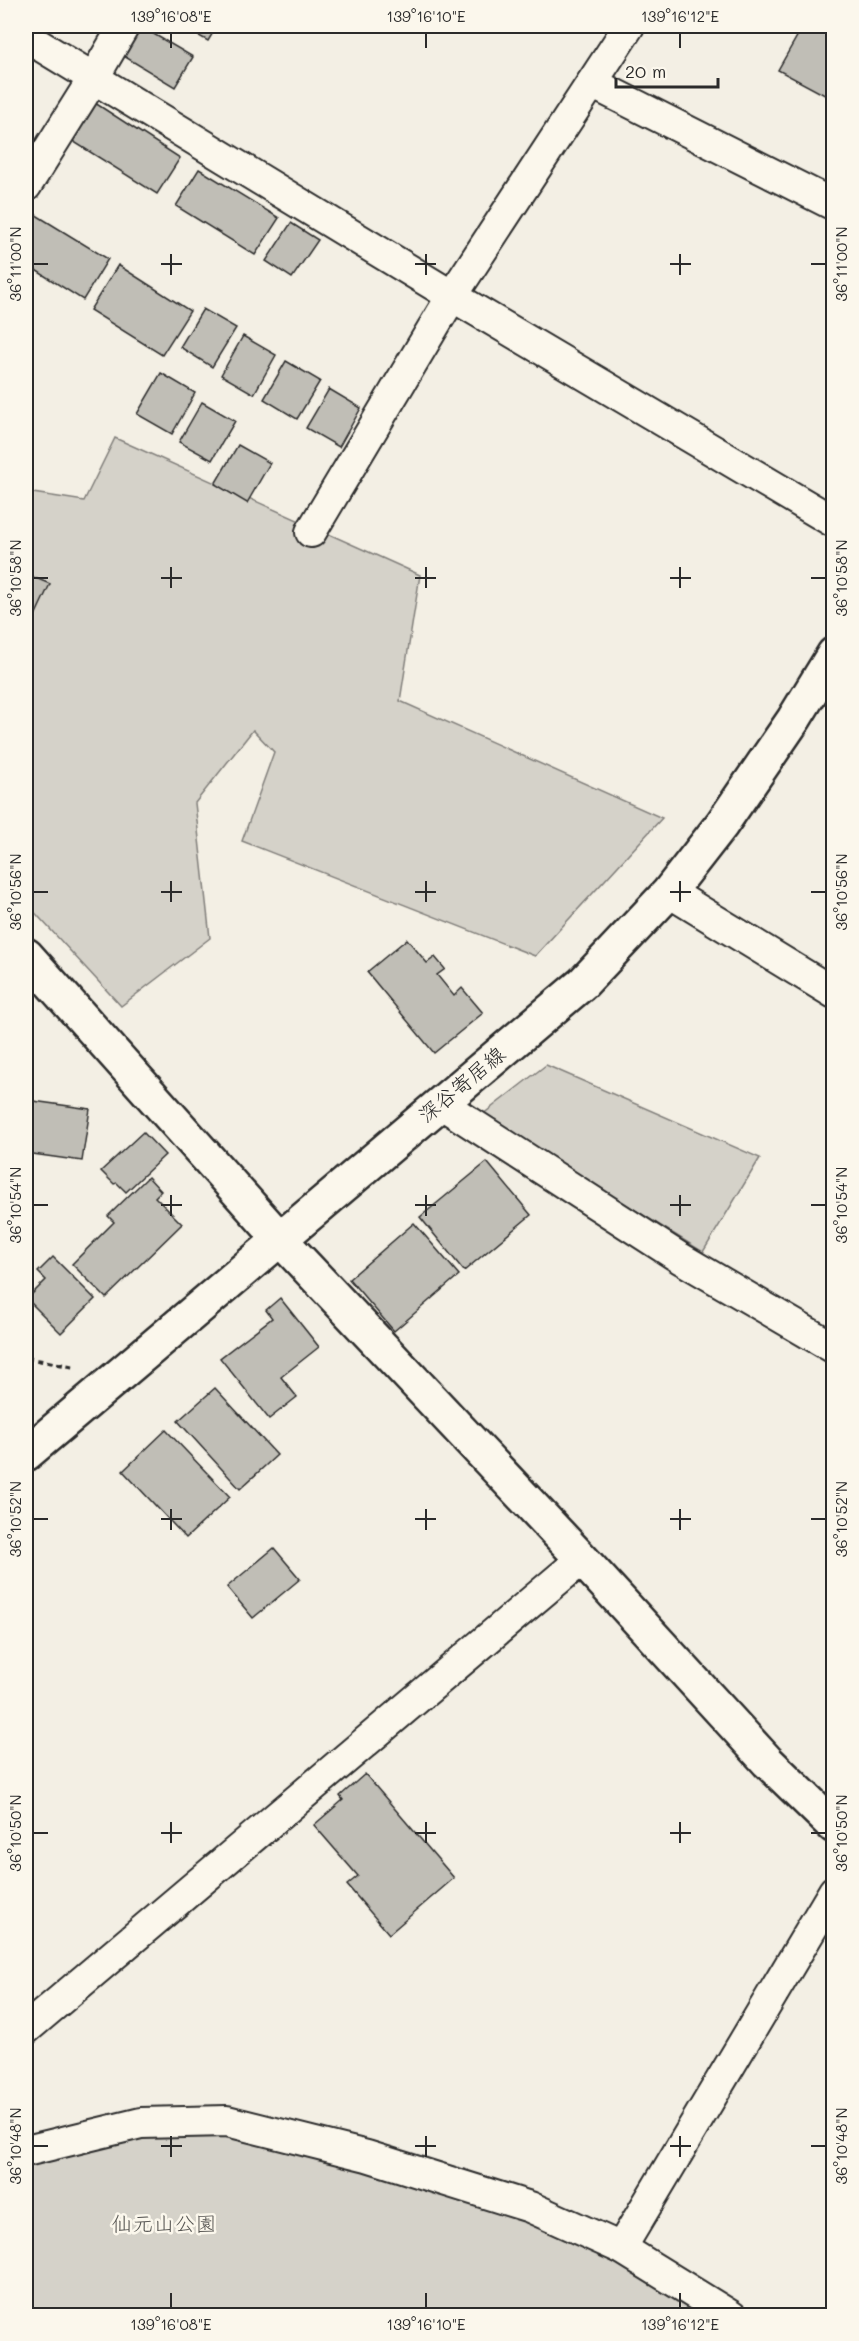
<svg xmlns="http://www.w3.org/2000/svg" width="859" height="2341" font-family="Mali,'Klee One',sans-serif">
	<rect width="100%" height="100%" fill="#f3efe4"/>
	<filter id="ink" filterUnits="userSpaceOnUse"><feTurbulence type="fractalNoise" baseFrequency=".0167" numOctaves="2"/><feDisplacementMap in="SourceGraphic" scale="12" xChannelSelector="R" yChannelSelector="G"/><feConvolveMatrix kernelMatrix="1 2 1 2 8 2 1 2 1" color-interpolation-filters="sRGB"/></filter>
	<g filter="url(#ink)">
		<g fill="#d5d2c9" stroke="#807e7a" stroke-width="1.5">
			<path d="M115,438L420,575L400,701L662,818L535,956L242,841L274,752L253,730L195,803L210,938L121,1006L26,903V492L84,501Z"/>
			<path d="M546,1065L760,1158L703,1252L482,1115Z"/>
			<path d="M157,2131L224,2136L390,2175L525,2214L617,2257L710,2315H26V2163Z"/>
		</g>
		<g fill="#c0beb6" stroke="#2b2b2b" stroke-width="1.5">
			<path d="M140,26L193,57L175,87L122,55Z"/>
			<path d="M187,26H217L208,41L185,28Z"/>
			<path d="M803,26H834V100L778,70Z"/>
			<path d="M95,103L180,158L157,194L71,140Z"/>
			<path d="M199,169L279,218L255,255L176,206Z"/>
			<path d="M28,210L108,259L83,300L26,264V214Z"/>
			<path d="M291,223L318,240L292,278L266,261Z"/>
			<path d="M118,265L190,311L162,355L90,310Z"/>
			<path d="M203,309L236,328L212,367L180,347Z"/>
			<path d="M243,336L276,355L254,394L221,375Z"/>
			<path d="M286,361L320,381L297,419L264,399Z"/>
			<path d="M161,373L195,393L172,434L137,414Z"/>
			<path d="M329,389L361,408L339,447L306,428Z"/>
			<path d="M202,402L235,421L212,460L179,442Z"/>
			<path d="M238,445L270,463L247,503L215,484Z"/>
			<path d="M26,574L50,584L26,635Z"/>
			<path d="M407,939L427,963L435,957L445,969L437,975L454,996L462,988L483,1013L434,1053L367,972Z"/>
			<path d="M26,1100L90,1109L82,1161L26,1153Z"/>
			<path d="M143,1132L165,1155L126,1192L117,1183L114,1184L101,1171Z"/>
			<path d="M487,1162L531,1215L464,1271L420,1217Z"/>
			<path d="M148,1177L161,1191L155,1197L182,1224L106,1298L72,1264L114,1222L108,1216Z"/>
			<path d="M414,1223L459,1275L394,1331L349,1279Z"/>
			<path d="M53,1257L95,1299L61,1333L27,1299L46,1280L38,1272Z"/>
			<path d="M280,1298L319,1347L281,1377L297,1397L269,1419L220,1358L272,1318L266,1310Z"/>
			<path d="M215,1388L277,1455L240,1489L178,1421Z"/>
			<path d="M166,1430L230,1497L186,1538L123,1471Z"/>
			<path d="M274,1548L300,1579L253,1618L227,1587Z"/>
			<path d="M365,1774L454,1878L389,1934L347,1885L358,1876L314,1825L343,1800L340,1796Z"/>
		</g>
		<g fill="none" stroke-linecap="round" stroke-linejoin="round">
			<defs>
				<g id="street">
					<path d="M26,37L452,296L834,522"/>
					<path d="M592,83L830,203"/>
					<path d="M26,186L93,79L124,26"/>
					<path d="M311,532L452,296L629,26"/>
					<path d="M669,892L834,993"/>
					<path d="M440,1103L680,1258L834,1348"/>
					<path d="M26,2029L582,1559"/>
					<path d="M26,2151L141,2123L227,2121L367,2156L530,2207L621,2248L731,2316"/>
					<path d="M621,2248L834,1891"/>
				</g>
				<path id="secondary" d="M26,955L280,1239L582,1559L768,1762L834,1826"/>
				<path id="primary" d="M26,1454L583,983L669,892L722,824L794,719L834,654"/>
			</defs>
			<use href="#street" stroke="#2b2b2b" stroke-width="34"/>
			<use href="#secondary" stroke="#2b2b2b" stroke-width="38"/>
			<use href="#primary" stroke="#2b2b2b" stroke-width="38"/>
			<path stroke="#2b2b2b" stroke-width="4" stroke-dasharray="6 4.5" stroke-linecap="butt" d="M26,1358L75,1367"/>
			<use href="#street" stroke="#fbf7ec" stroke-width="30"/>
			<use href="#secondary" stroke="#fbf7ec" stroke-width="33"/>
			<use href="#primary" stroke="#fbf7ec" stroke-width="33"/>
		</g>
	</g>
	<path fill="none" stroke="#2b2b2b" stroke-width="2" d="M171,33V48M426,33V48M680,33V48M171,254V275M426,254V275M680,254V275M33,264H48M161,264H182M415,264H436M670,264H691M811,264H826M171,567V588M426,567V588M680,567V588M33,578H48M161,578H182M415,578H436M670,578H691M811,578H826M171,881V902M426,881V902M680,881V902M33,892H48M161,892H182M415,892H436M670,892H691M811,892H826M171,1195V1216M426,1195V1216M680,1195V1216M33,1205H48M161,1205H182M415,1205H436M670,1205H691M811,1205H826M171,1509V1530M426,1509V1530M680,1509V1530M33,1519H48M161,1519H182M415,1519H436M670,1519H691M811,1519H826M171,1822V1843M426,1822V1843M680,1822V1843M33,1833H48M161,1833H182M415,1833H436M670,1833H691M811,1833H826M171,2136V2157M426,2136V2157M680,2136V2157M33,2146H48M161,2146H182M415,2146H436M670,2146H691M811,2146H826M171,2293V2308M426,2293V2308M680,2293V2308"/>
	<g text-anchor="middle" stroke-width="5" stroke-linejoin="round" paint-order="stroke">
		<g font-size="21" fill="#2b2b2b" stroke="#fbf7ec">
			<text transform="translate(462 1085) rotate(-40)" y="7">深谷寄居線</text>
		</g>
		<g font-size="21" fill="#565552" stroke="#fbf7ec">
			<text x="164" y="2231">仙元山公園</text>
		</g>
	</g>
	<rect width="859" height="2341" fill="none" stroke="#fbf7ec" stroke-width="66"/>
	<path d="M616 78v9h102v-9" fill="none" stroke="#2b2b2b" stroke-width="3"/>
	<text x="625" y="78" font-size="18" fill="#2b2b2b" stroke="#fbf7ec" stroke-width="4.5" paint-order="stroke">20 m</text>
	<rect x="33" y="33" width="793" height="2275" fill="none" stroke="#2b2b2b" stroke-width="2"/>
	<g font-size="15" text-anchor="middle" fill="#2b2b2b">
		<text x="171" y="22">139°16'08"E</text>
		<text x="426" y="22">139°16'10"E</text>
		<text x="680" y="22">139°16'12"E</text>
		<text transform="translate(16 264) rotate(-90)" y="5">36°11'00"N</text>
		<text transform="translate(842 264) rotate(-90)" y="5">36°11'00"N</text>
		<text transform="translate(16 578) rotate(-90)" y="5">36°10'58"N</text>
		<text transform="translate(842 578) rotate(-90)" y="5">36°10'58"N</text>
		<text transform="translate(16 892) rotate(-90)" y="5">36°10'56"N</text>
		<text transform="translate(842 892) rotate(-90)" y="5">36°10'56"N</text>
		<text transform="translate(16 1205) rotate(-90)" y="5">36°10'54"N</text>
		<text transform="translate(842 1205) rotate(-90)" y="5">36°10'54"N</text>
		<text transform="translate(16 1519) rotate(-90)" y="5">36°10'52"N</text>
		<text transform="translate(842 1519) rotate(-90)" y="5">36°10'52"N</text>
		<text transform="translate(16 1833) rotate(-90)" y="5">36°10'50"N</text>
		<text transform="translate(842 1833) rotate(-90)" y="5">36°10'50"N</text>
		<text transform="translate(16 2146) rotate(-90)" y="5">36°10'48"N</text>
		<text transform="translate(842 2146) rotate(-90)" y="5">36°10'48"N</text>
		<text x="171" y="2330">139°16'08"E</text>
		<text x="426" y="2330">139°16'10"E</text>
		<text x="680" y="2330">139°16'12"E</text>
	</g>
</svg>
